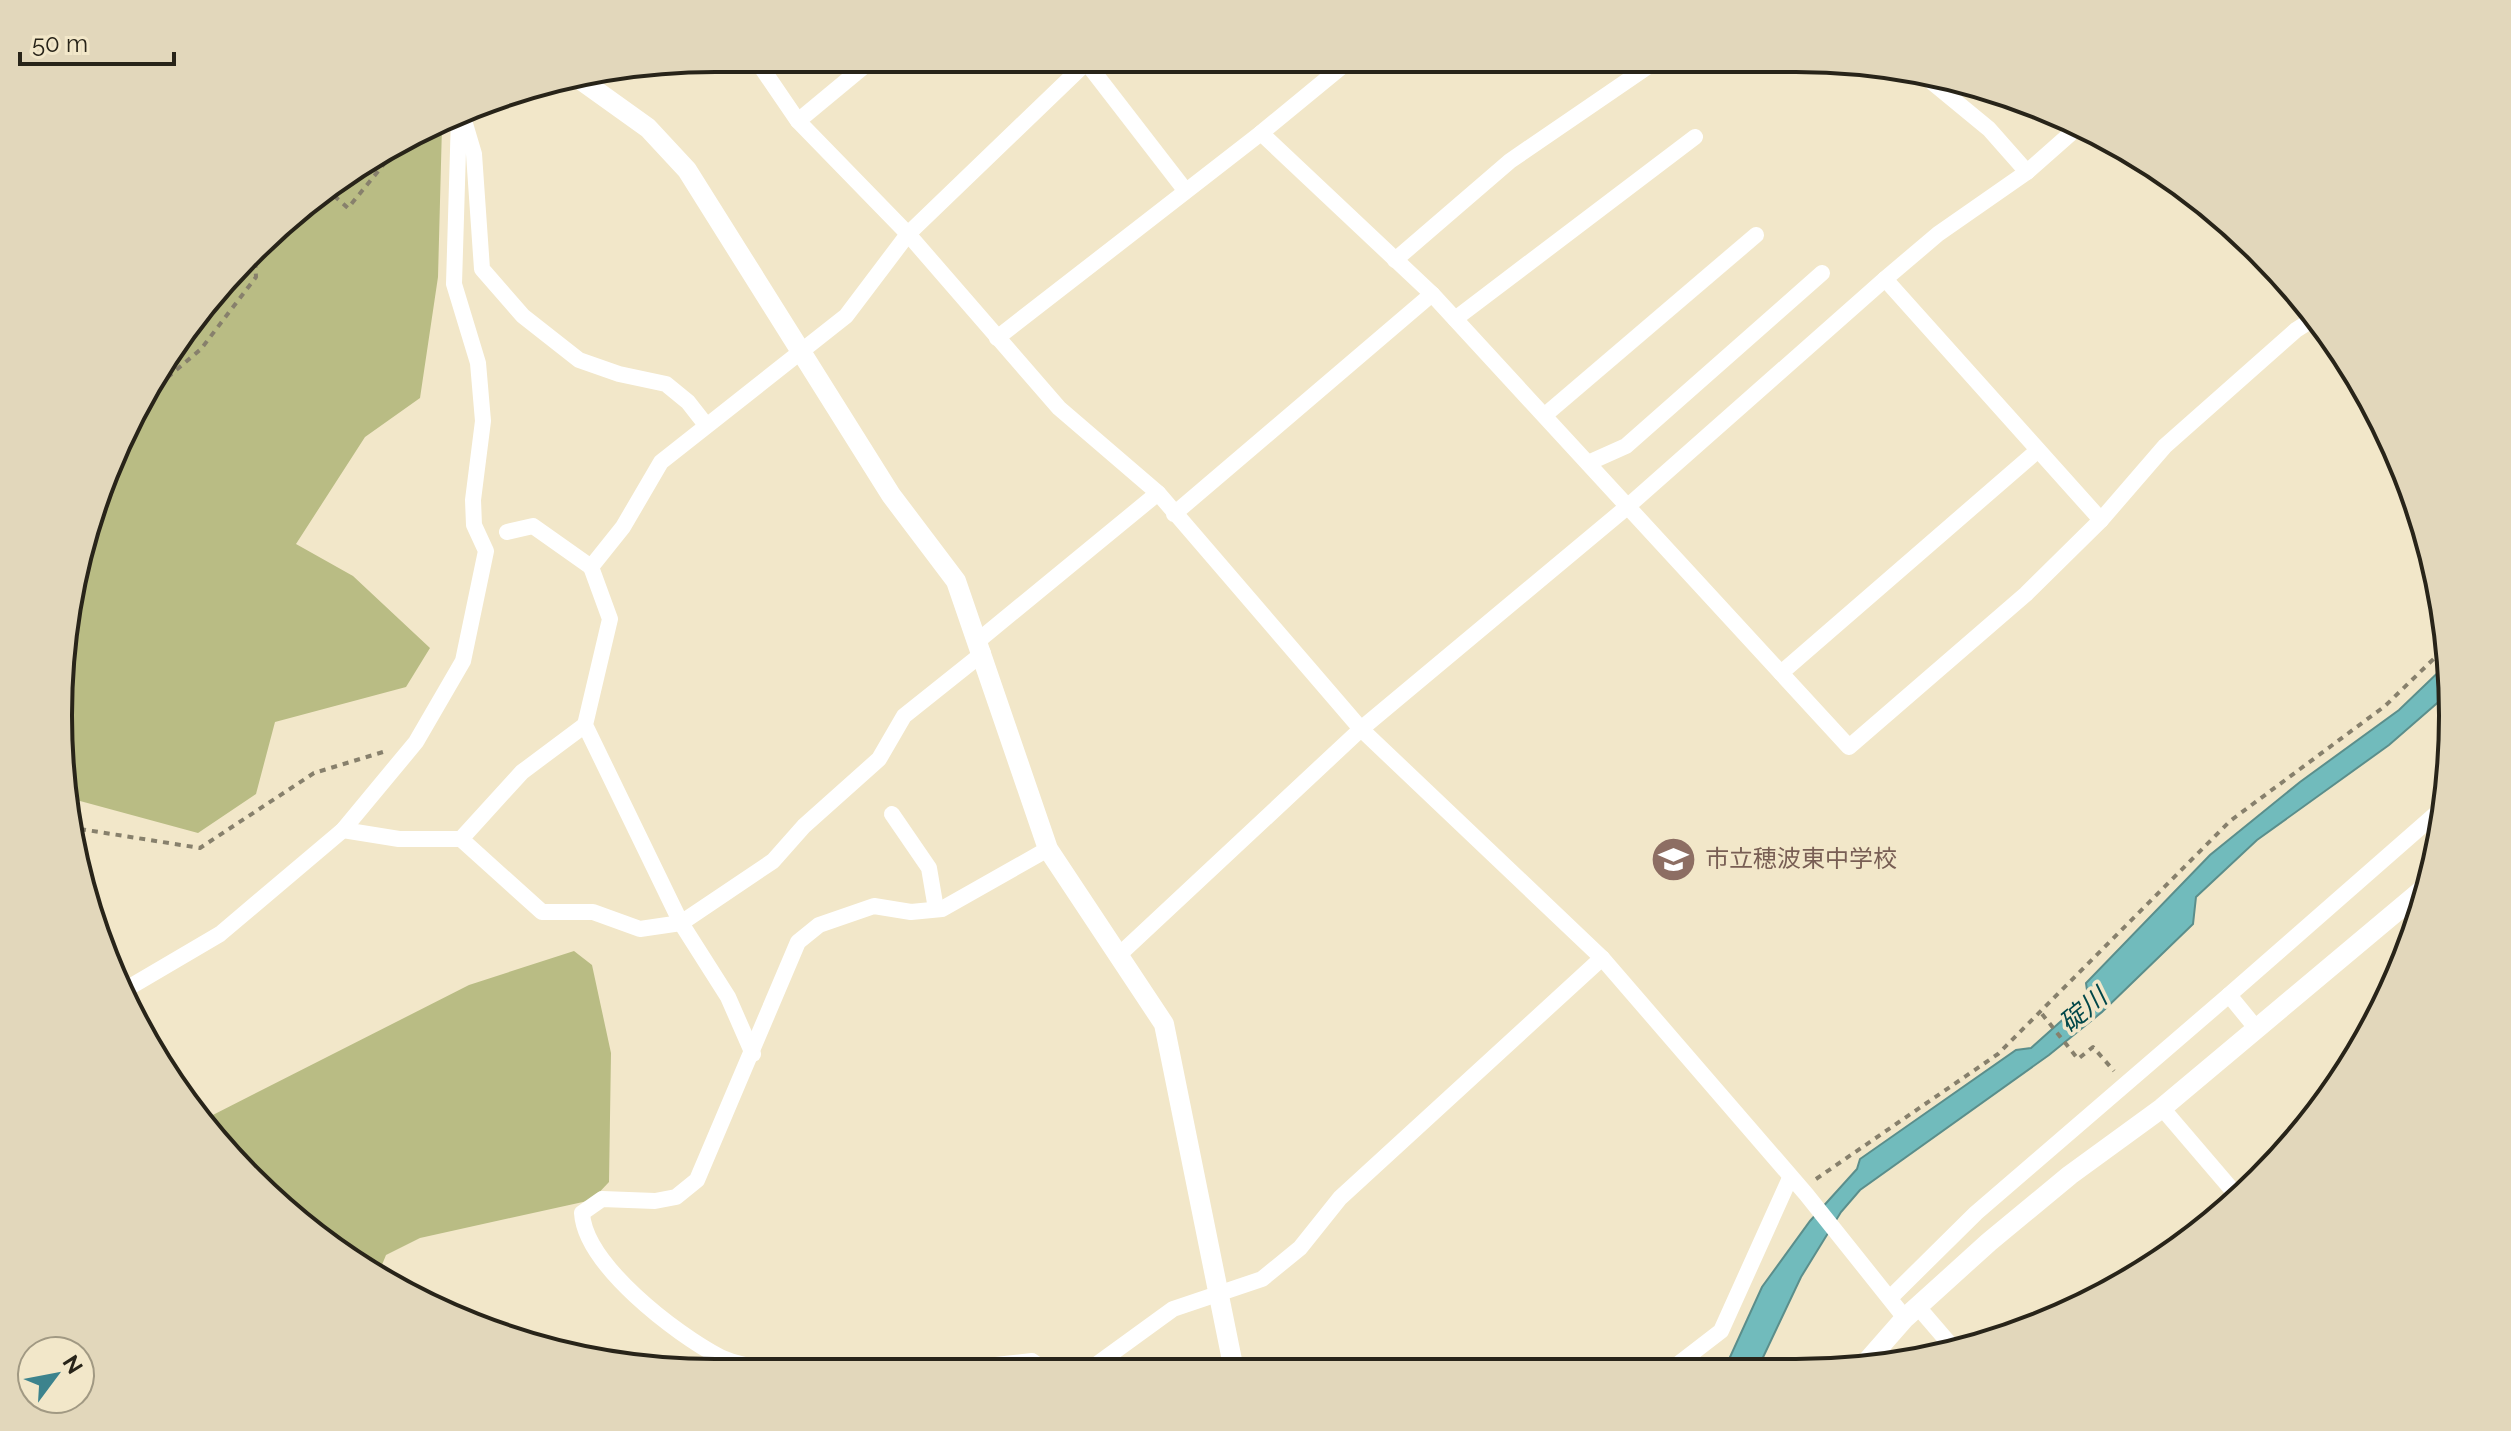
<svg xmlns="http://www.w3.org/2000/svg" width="2511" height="1431" font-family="Raleway,'Noto Sans JP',sans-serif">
	<rect width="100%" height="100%" fill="#f2e7c9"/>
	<g fill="#b9bc84">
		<path d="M442,126L438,277L420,398L365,437L296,544L353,576L430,648L406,687L275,722L256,794L198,833L69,798L59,758L81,545L169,350L316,194Z"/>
		<path d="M574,951L592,965L611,1053L609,1182L592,1200L420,1238L386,1255L377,1277L221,1149L203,1120L469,985Z"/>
	</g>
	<path fill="#71bbbc" stroke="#5b8e8b" stroke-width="2" d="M2450,661L2451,691L2389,745L2257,840L2196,897L2193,924L2102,1012L2049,1055L1860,1190L1841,1212L1801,1277L1758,1368H1725L1762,1287L1810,1221L1857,1169L1860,1159L2016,1050L2031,1048L2088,997L2086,983L2210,855L2300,782L2399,710Z"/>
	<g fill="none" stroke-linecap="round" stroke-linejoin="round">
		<g stroke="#87806c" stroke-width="4" stroke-dasharray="6 6" stroke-linecap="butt">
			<path d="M325,188L348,208L393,153"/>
			<path d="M149,393L201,349L256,277L255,258"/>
			<path d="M80,829L200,848L314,773L383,752"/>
			<path d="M2042,1014L2078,1059L2093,1047L2114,1071"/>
			<path d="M1816,1179L1998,1054L2230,821L2385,706L2447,646"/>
		</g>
		<g stroke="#fff" stroke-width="16">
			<path d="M755,58L798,121L908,234L1059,408L1158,493L1361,729L1602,958L1806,1194L1905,1318"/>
			<path d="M1083,58L1185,190"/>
			<path d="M1921,73L1989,129L2027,172"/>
			<path d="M463,117L474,154L482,269L523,316L579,360L619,374L666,384L688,402L706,425"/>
			<path d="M798,121L874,58"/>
			<path d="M1261,133L1432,294L1849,747L2026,594L2101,520"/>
			<path d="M1395,260L1510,161L1659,59"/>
			<path d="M1885,279L2101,520L2165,446L2296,330L2318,316"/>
			<path d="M1455,319L1695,137"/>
			<path d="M997,338L1261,133L1351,59"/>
			<path d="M1545,415L1756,235"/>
			<path d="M1588,463L1626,446L1822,273"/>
			<path d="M1174,514L1432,294"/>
			<path d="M507,532L533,526L591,567"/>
			<path d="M979,640L1158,493"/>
			<path d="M1781,673L2037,451"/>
			<path d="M892,814L929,868L936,909"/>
			<path d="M343,830L399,839H461L542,912H593L640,929L681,923L773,861L804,826L879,759L904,716L983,653"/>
			<path d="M461,839L522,772L585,725"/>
			<path d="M1120,954L1361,729L1627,507L1885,279L1938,234L2027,172L2078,127"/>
			<path d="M123,991L220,934L343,830L416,742L463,661L486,551L474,525L473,500L483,421L478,363L454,284L459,117"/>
			<path d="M2256,1028L2229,995L2447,804"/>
			<path d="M753,1054L728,997L681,923L585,725L610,619L591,567L623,527L661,462L846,316L908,234L1091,58"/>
			<path d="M2162,1108L2239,1198"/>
			<path d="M1890,1298L1976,1213L2229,995"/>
			<path d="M1918,1307L1955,1350"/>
			<path d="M1673,1368L1721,1331L1790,1178"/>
			<path d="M1089,1370L1173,1309L1262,1279L1300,1248L1340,1198L1602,958"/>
			<path d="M774,1371C757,1367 736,1365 720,1357C676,1334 585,1265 582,1213L602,1199L655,1201L676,1197L697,1180L798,942L819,925L874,906L911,912L942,909L1048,849"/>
			<path d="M940,1371L1032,1361L1045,1370"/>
		</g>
		<g stroke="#fff" stroke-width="20">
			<path d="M581,80L648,128L687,170L891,495L956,581L1048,849L1164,1024L1234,1370"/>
			<path d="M1862,1367L1905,1318L1989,1242L2070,1175L2162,1108L2428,885"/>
		</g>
	</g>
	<defs>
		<symbol id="school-disc" viewBox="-11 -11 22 22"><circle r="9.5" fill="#8d6e63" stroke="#f2e7c9"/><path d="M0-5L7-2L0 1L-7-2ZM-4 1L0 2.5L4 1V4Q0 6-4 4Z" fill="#fff"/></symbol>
	</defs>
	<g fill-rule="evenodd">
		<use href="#school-disc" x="1648" y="834" width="51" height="51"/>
	</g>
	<g text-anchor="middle" stroke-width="7" stroke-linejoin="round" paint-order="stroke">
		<g font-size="24" fill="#785e54" stroke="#f2e7c9" text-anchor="start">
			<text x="1705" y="867">市立穂波東中学校</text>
		</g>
		<g font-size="26" font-style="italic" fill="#004749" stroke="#f2e7c9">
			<text transform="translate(2083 1010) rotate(-40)" y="9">碇川</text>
		</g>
	</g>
	<path d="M0 0H2511V1431H0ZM715 72H1796A643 643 0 0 1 2439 715V716A643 643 0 0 1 1796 1359H715A643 643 0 0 1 72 716V715A643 643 0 0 1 715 72Z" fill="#e2d7bb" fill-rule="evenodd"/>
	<path fill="none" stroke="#282419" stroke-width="4" d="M715 72H1796A643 643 0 0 1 2439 715V716A643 643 0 0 1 1796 1359H715A643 643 0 0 1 72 716V715A643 643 0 0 1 715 72Z"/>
	<g transform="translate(56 1375) rotate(58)"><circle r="38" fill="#f2e7c9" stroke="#a19983" stroke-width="2"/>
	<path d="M0-6L14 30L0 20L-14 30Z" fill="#3c838d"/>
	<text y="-12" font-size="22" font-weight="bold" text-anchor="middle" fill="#282419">N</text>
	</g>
	<path d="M20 52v12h154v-12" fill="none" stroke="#282419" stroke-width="4"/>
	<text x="32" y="52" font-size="24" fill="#282419" stroke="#f2e7c9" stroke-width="6" paint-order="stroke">50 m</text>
</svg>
